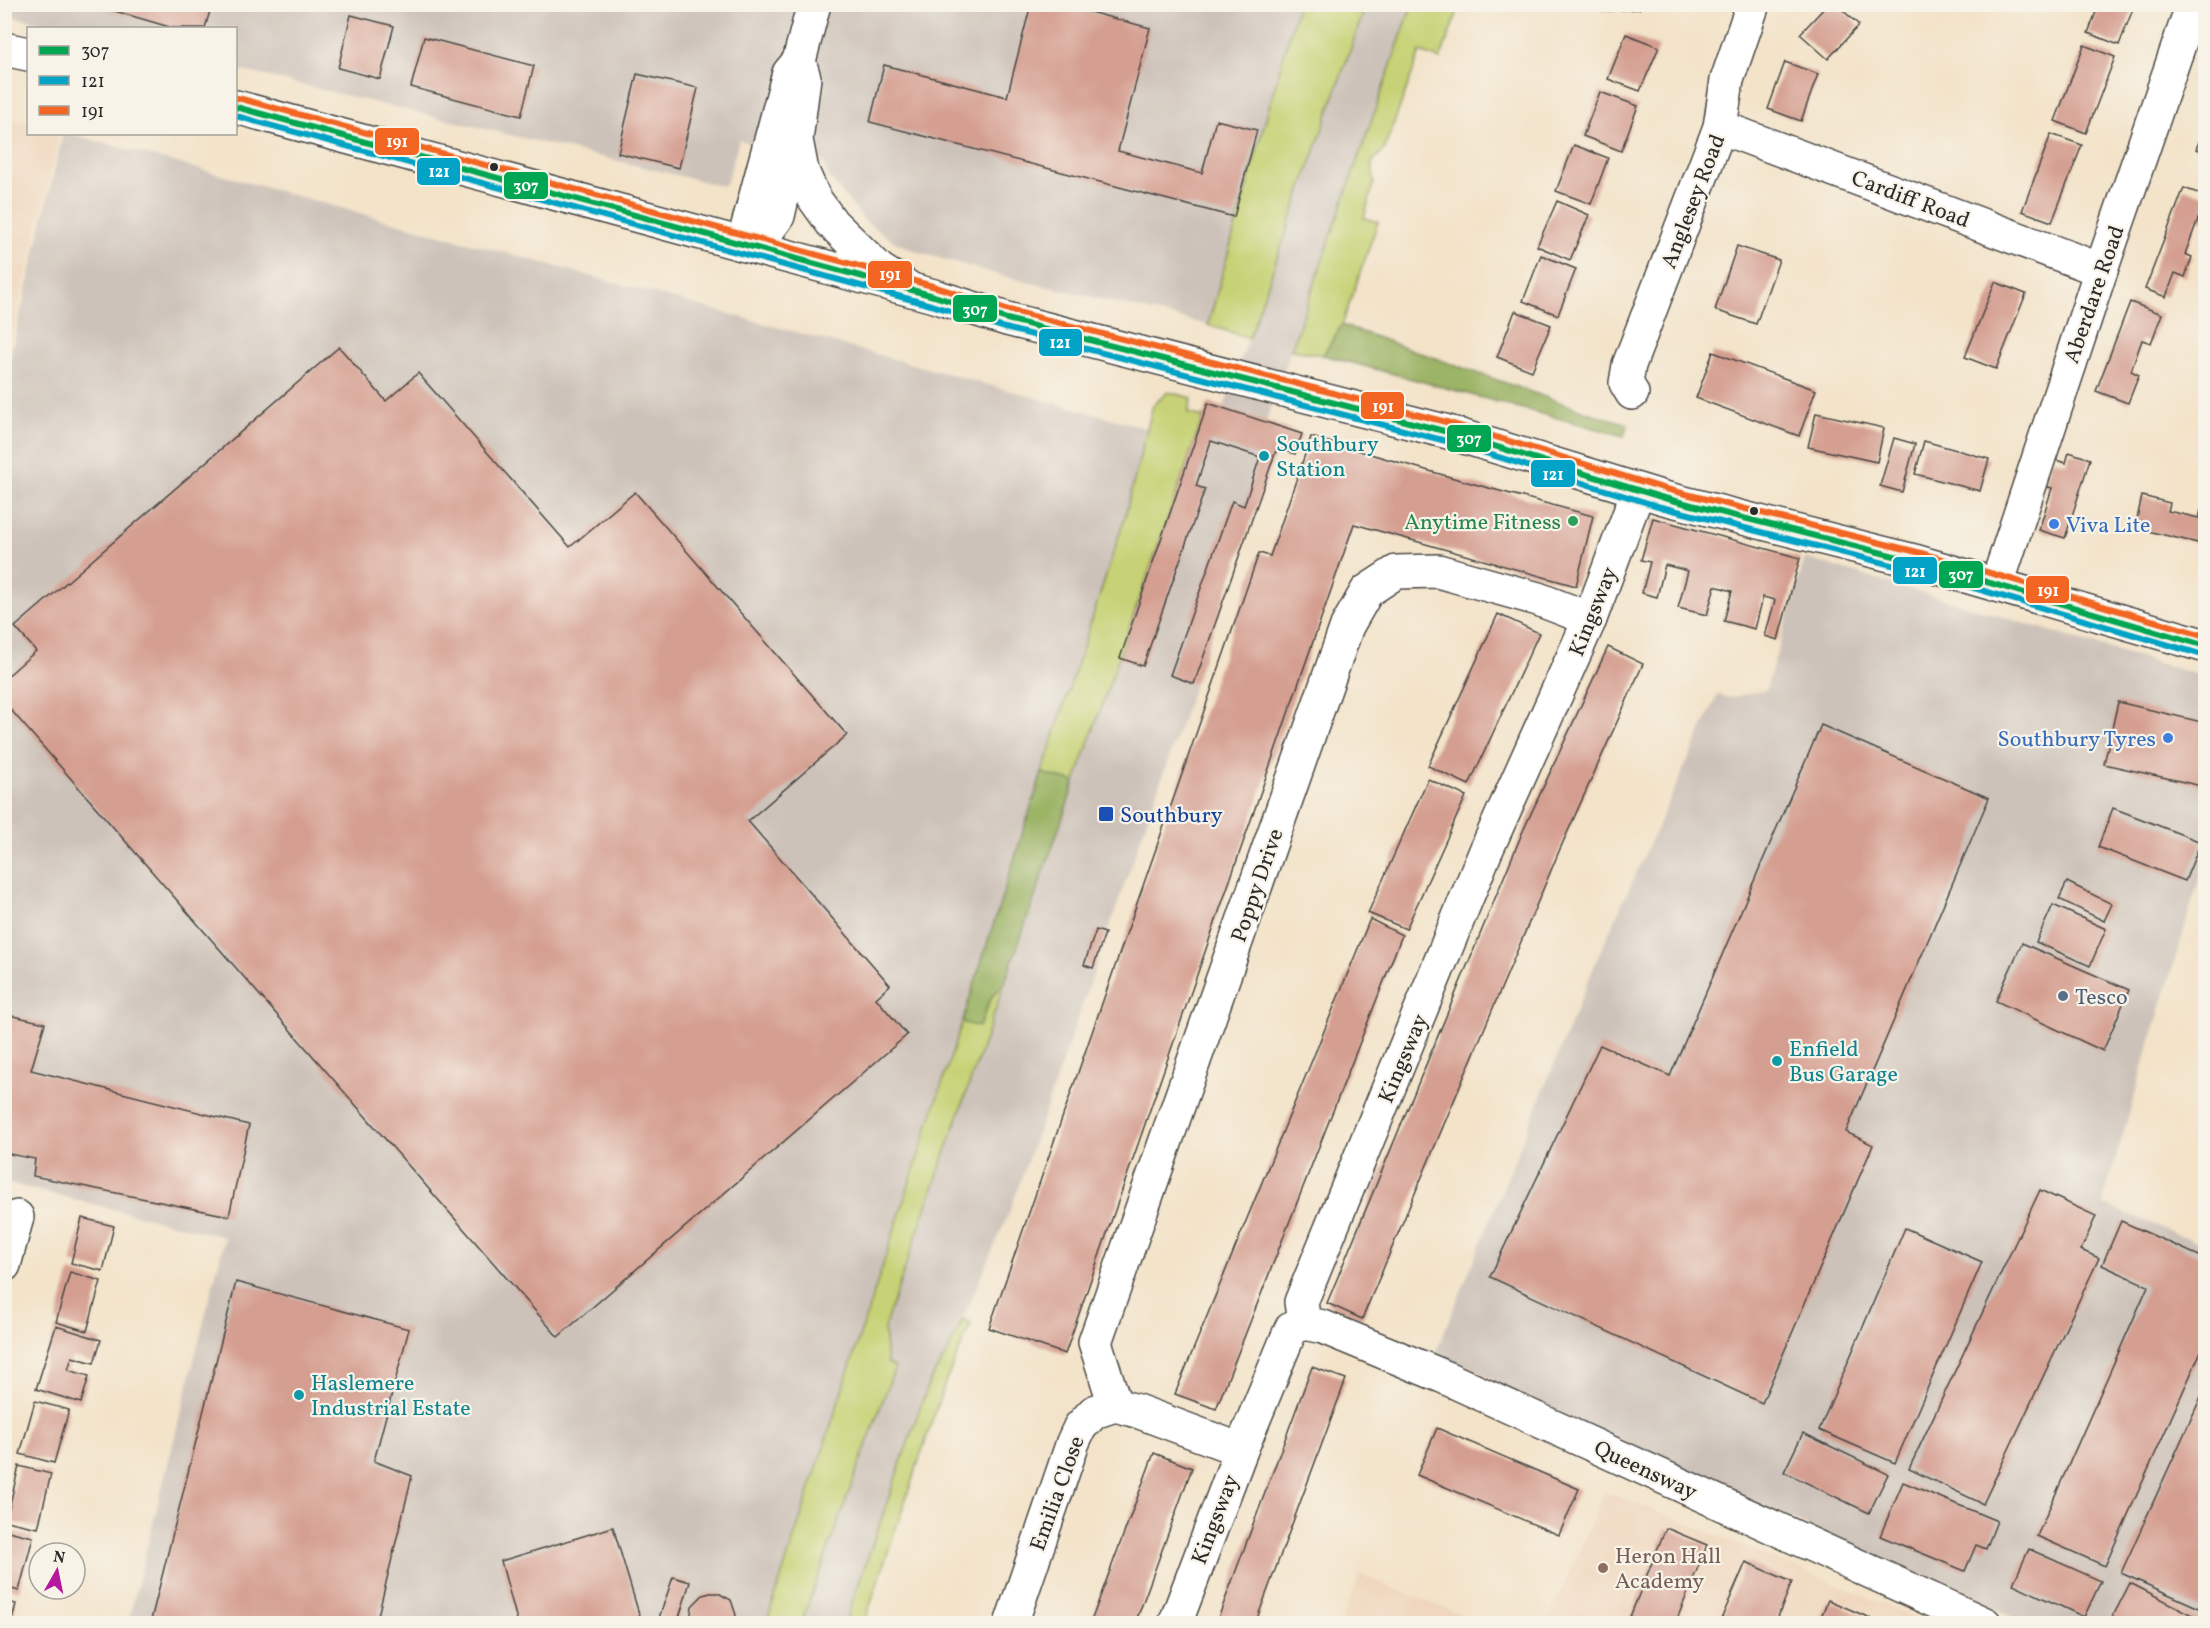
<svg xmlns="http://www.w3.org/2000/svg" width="2210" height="1628" font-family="Vollkorn,serif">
	<rect width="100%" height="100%" fill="#f7f3e8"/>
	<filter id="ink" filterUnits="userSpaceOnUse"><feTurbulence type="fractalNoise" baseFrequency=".0167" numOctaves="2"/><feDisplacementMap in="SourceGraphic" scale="12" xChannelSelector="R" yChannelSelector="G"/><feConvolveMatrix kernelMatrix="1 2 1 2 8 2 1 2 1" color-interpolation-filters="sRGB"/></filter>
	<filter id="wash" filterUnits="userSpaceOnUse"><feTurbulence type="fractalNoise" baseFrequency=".008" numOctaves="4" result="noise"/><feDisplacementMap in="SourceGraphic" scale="24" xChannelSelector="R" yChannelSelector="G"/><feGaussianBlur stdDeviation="1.35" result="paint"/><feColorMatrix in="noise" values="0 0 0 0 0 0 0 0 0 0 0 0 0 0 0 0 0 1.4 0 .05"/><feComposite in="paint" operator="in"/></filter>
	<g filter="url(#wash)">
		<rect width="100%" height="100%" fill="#f3e3c9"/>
		<g fill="#efd6bc">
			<path d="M5,118L28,123V134H60L5,364Z"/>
			<path d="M1604,1492L1660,1512L1930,1623L1547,1624Z"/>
			<path d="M1360,1575L1482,1623H1340Z"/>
		</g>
		<g fill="#cdc2b9">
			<path d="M5,4L1298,5L1208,325L1007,277L918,252L893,241L865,221L829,177L823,161L739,140L727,182L722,186L236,69V28H64L5,15Z"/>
			<path d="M1366,5H1412L1266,421L1302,434L1295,454L1277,449L1011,1208L948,1352L929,1382L845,1623L801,1624L895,1367L887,1363L884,1328L1208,403L1224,407Z"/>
			<path d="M63,134H71L1146,428L1124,520L766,1623H128L225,1237L4,1182V382Z"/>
			<path d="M1805,558L2205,677V859L2102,1204L2205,1245V1623H2025L1624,1445L1436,1352L1600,952L1718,694L1728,698L1766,690Z"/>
		</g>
		<g fill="#c6d274" stroke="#787e50" stroke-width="1.5">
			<path d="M1298,4L1366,5L1249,338L1208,325Z"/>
			<path d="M1412,5H1460L1440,59L1420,52L1384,150L1372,162L1374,183L1364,218L1378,222L1342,325L1323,355L1291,350Z"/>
			<path d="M1168,392L1192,398L1188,413L1203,417L1075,782L1042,773L1124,520L1153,405Z"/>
			<path d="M1005,982L884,1328L887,1363L895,1367L801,1623L766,1624L962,1022L979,1026L991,998Z"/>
			<path d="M963,1319L971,1324L945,1383L864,1623H845L929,1382L948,1352Z"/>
		</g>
		<g fill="#9cb466" stroke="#647048" stroke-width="1.5">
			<path d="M1342,325L1590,413L1628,424L1624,436L1323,355Z"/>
			<path d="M1042,773L1075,782L1005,982L991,998L979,1027L962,1022Z"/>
		</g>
		<g id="blocks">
			<g fill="#d49e90">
				<path d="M91,4H212L205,28H173Z"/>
				<path d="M1031,4H1060L1150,28L1118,151L1202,173L1216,120L1257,130L1234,217L870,122L884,65L1007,97Z"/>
				<path d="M1602,4H1639V9L1602,11Z"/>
				<path d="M2099,4H2135L2119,45L2088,33Z"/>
				<path d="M1827,5H1837L1859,25L1828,59L1800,34Z"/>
				<path d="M351,15L394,26L380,79L338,68Z"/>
				<path d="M1626,34L1659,47L1640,91L1608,79Z"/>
				<path d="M424,37L534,66L521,116L411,87Z"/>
				<path d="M2084,45L2115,57L2086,133L2055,121Z"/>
				<path d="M1785,62L1818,74L1801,121L1768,109Z"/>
				<path d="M637,74L698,88L679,168L618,153Z"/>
				<path d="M1600,92L1638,106L1621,151L1583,136Z"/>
				<path d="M2206,125V152L2196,149Z"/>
				<path d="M2051,134L2082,145L2052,222L2022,211Z"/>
				<path d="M1574,145L1608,158L1591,204L1556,191Z"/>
				<path d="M2184,188L2206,196V222L2198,219L2185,254L2192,257L2185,277L2175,273L2166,297L2145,289Z"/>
				<path d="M1557,201L1589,215L1570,260L1537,246Z"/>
				<path d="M1737,246L1779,260L1756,324L1715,310Z"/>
				<path d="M1541,255L1576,269L1558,315L1523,301Z"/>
				<path d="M1995,282L2026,294L1996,369L1965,357Z"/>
				<path d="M2130,302L2162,314L2151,343L2142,340L2131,371L2139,375L2128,403L2096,391Z"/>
				<path d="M1515,311L1551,325L1532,371L1497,357Z"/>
				<path d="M339,347L386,401L418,373L570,547L635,492L847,735L748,821L890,985L876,998L907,1035L558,1337L4,702V679L36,651L15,627Z"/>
				<path d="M1713,352L1816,390L1799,436L1696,398Z"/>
				<path d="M1208,403L1302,434L1295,454L1277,448L1194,684L1170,675L1232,501L1244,506L1260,457L1211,441L1196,486L1205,489L1143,666L1120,658Z"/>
				<path d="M1816,413L1884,428L1877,462L1808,447Z"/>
				<path d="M1311,437L1485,487L1593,516L1576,586L1354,524L1065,1354L989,1328L1259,553L1270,556Z"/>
				<path d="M1894,438L1915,444L1902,492L1880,486Z"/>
				<path d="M1924,441L1989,459L1980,491L1915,474Z"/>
				<path d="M2069,452L2090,459L2065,538L2039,530L2052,488L2045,486L2052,459L2066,463Z"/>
				<path d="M2142,496L2170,503L2168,511L2199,518L2201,510L2206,511V545L2135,528Z"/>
				<path d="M1653,518L1800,558L1778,640L1765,636L1775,600L1763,597L1755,629L1724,621L1732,591L1715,586L1707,615L1678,608L1688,571L1665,565L1657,597L1642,593L1650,562L1641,560Z"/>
				<path d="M1498,614L1539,633L1469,785L1428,766Z"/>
				<path d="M1608,647L1643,664L1560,849L1362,1319L1327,1303L1523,831Z"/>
				<path d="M2118,702L2206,723V787L2104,764Z"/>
				<path d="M1821,725L1989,798L1846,1132L1873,1145L1762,1403L1490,1277L1600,1045L1670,1076Z"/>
				<path d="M1428,779L1466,796L1406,929L1368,913Z"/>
				<path d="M2113,808L2201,842L2185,881L2098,847Z"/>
				<path d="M2067,882L2112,904L2104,921L2059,899Z"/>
				<path d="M2053,905L2106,929L2090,966L2036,942Z"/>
				<path d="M1370,919L1402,935L1216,1409L1175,1394Z"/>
				<path d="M1096,930L1105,933L1093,968L1084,965Z"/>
				<path d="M2022,943L2129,990L2103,1051L1996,1001Z"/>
				<path d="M4,1014L45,1023L31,1070L249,1125L229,1216L33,1176L35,1159L4,1153Z"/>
				<path d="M2040,1190L2096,1216L2081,1250L2099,1258L1983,1504L1909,1469Z"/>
				<path d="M82,1218L114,1226L103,1271L71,1263Z"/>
				<path d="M2121,1221L2206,1259V1340L2105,1566L2037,1536L2148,1286L2102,1265Z"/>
				<path d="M1905,1228L1982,1262L1895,1463L1819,1430Z"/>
				<path d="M70,1272L101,1281L87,1331L56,1322Z"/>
				<path d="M236,1282L409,1329L374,1461L412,1476L376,1624H150Z"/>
				<path d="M56,1326L101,1340L94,1363L72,1357L68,1370L89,1376L81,1403L36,1389Z"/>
				<path d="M1312,1367L1346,1379L1255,1624H1216Z"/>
				<path d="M2206,1386V1611L2121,1573Z"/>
				<path d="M35,1401L69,1410L54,1463L20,1454Z"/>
				<path d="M1437,1428L1579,1489L1559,1535L1417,1475Z"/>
				<path d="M1803,1433L1888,1474L1869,1513L1784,1472Z"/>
				<path d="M1154,1453L1192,1468L1135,1624H1090Z"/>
				<path d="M19,1466L51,1474L38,1528L6,1521Z"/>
				<path d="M1903,1482L1997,1521L1986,1549L1976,1545L1965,1571L1880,1536Z"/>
				<path d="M613,1527L642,1624H518L501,1561Z"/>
				<path d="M1666,1528L1707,1545L1675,1624H1627Z"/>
				<path d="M4,1530L33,1537L19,1591L4,1587Z"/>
				<path d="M2029,1549L2101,1581L2084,1617L2013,1584Z"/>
				<path d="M1746,1562L1792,1582L1775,1624H1719Z"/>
				<path d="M673,1577L690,1582L677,1624L659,1618Z"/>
				<path d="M2130,1583L2199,1618L2196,1624H2109Z"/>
				<path d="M710,1593H718L731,1600L736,1615L734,1624H692L691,1613L692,1606L703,1595Z"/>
				<path d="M1828,1600L1870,1618L1867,1624H1818Z"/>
				<path d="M4,1601L16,1604L11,1624H4Z"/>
			</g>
		</g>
	</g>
	<g filter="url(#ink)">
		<use href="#blocks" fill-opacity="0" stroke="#494743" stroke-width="1.5"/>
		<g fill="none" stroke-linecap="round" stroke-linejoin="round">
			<defs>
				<g id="minor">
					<path d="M799,61L804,78L796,140L802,171L814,198L832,223L880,270L907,287"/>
					<path d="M1720,127L2101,270"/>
					<path d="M743,244L789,73L799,61L814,4"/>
					<path d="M743,244L767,231L778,216L794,146"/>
					<path d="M1632,393L1626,383L1629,365L1720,127L1727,80L1753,4"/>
					<path d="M1997,584L2101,270L2193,4"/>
					<path d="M4,1265L17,1217"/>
					<path d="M1304,1323L1301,1302L1485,853L1590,619L1638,491"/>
					<path d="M1304,1323L1323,1327L1442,1376L1985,1624"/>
					<path d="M1115,1405L1095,1342L1347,626L1367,591L1396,572L1438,571L1538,599L1590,619"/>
					<path d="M1011,1624L1073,1442L1080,1427L1094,1412L1115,1405L1137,1411L1241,1450"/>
					<path d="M1175,1624L1241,1450L1291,1329L1304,1323"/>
				</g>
				<g id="primary">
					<path d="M4,49L28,54"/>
					<path d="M236,107L934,296L1007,319L1448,432L1664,498L1918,562L2206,646"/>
				</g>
			</defs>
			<use href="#minor" stroke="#494743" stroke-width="36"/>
			<use href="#primary" stroke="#494743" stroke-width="36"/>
			<use href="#minor" stroke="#fff" stroke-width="33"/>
			<use href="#primary" stroke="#fff" stroke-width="33"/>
			<defs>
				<path id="bus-1" d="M236,107L934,296L1007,319L1448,432L1664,498L1918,562L2206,646"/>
				<path id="bus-2" d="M236,116L931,305L1005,328L1446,441L1661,507L1916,571L2203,655"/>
				<path id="bus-3" d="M238,98L936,287L1009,310L1450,423L1666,489L1921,553L2206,636"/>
			</defs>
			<use href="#bus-1" stroke="#f7f3e8" stroke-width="10"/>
			<use href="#bus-2" stroke="#f7f3e8" stroke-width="10"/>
			<use href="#bus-3" stroke="#f7f3e8" stroke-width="10"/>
			<use href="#bus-1" stroke="#00a651" stroke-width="6"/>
			<use href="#bus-2" stroke="#02a3c6" stroke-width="6"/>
			<use href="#bus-3" stroke="#f26522" stroke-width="6"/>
		</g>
	</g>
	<g fill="#2b2b2b" stroke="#f7f3e8" stroke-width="2">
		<circle cx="494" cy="167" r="5"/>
		<circle cx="1754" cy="511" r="5"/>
	</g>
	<g fill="#0f9aa8" stroke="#f7f3e8" stroke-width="2">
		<circle cx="1264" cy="456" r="6"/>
		<circle cx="1777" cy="1061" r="6"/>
		<circle cx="299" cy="1395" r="6"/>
	</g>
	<circle fill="#2e9e5b" stroke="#f7f3e8" stroke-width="2" cx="1573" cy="521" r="6"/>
	<g fill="#3f7fe0" stroke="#f7f3e8" stroke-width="2">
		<circle cx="2054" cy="524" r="6"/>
		<circle cx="2168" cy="738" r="6"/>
	</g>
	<rect fill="#1a4fb4" stroke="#f7f3e8" stroke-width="2" x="1098" y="806" width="16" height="16" rx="3"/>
	<circle fill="#5c6f8a" stroke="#f7f3e8" stroke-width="2" cx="2063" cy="996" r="6"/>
	<circle fill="#8d6e63" stroke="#f7f3e8" stroke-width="2" cx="1603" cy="1568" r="6"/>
	<g text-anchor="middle" stroke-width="4.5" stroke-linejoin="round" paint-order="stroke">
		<g font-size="22" fill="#2b2b2b" stroke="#f7f3e8">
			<text transform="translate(1911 198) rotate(21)" y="8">Cardiff Road</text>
			<text transform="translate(1692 201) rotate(-69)" y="8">Anglesey Road</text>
			<text transform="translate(2093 294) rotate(-71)" y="8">Aberdare Road</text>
			<text transform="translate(1592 611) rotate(-68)" y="8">Kingsway</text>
			<text transform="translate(1256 885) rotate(-71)" y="8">Poppy Drive</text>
			<text transform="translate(1402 1058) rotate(-67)" y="8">Kingsway</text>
			<text transform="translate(1646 1469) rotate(25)" y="8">Queensway</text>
			<text transform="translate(1056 1493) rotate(-70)" y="8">Emilia Close</text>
			<text transform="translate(1214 1519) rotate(-69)" y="8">Kingsway</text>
		</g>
		<g font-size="22" fill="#0d838f" stroke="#f7f3e8" text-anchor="start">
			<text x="1276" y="451">Southbury<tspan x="1276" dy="25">Station</tspan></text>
			<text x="1789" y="1056">Enfield<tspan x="1789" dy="25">Bus Garage</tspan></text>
			<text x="311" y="1390">Haslemere<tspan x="311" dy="25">Industrial Estate</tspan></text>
		</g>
		<g font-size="22" fill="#27864d" stroke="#f7f3e8" text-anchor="end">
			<text x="1561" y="529">Anytime Fitness</text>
		</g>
		<g font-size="22" fill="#366cbe" stroke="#f7f3e8" text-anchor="start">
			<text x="2066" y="532">Viva Lite</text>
			<text x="2156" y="746" text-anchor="end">Southbury Tyres</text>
		</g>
		<g font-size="22" fill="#164399" stroke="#f7f3e8" text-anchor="start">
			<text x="1120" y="822">Southbury</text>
		</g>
		<g font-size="22" fill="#4e5e75" stroke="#f7f3e8" text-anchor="start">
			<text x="2075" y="1004">Tesco</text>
		</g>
		<g font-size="22" fill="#785e54" stroke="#f7f3e8" text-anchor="start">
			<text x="1615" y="1563">Heron Hall<tspan x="1615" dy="25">Academy</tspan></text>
		</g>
	</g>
	<g stroke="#f7f3e8" stroke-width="2">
		<rect x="374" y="127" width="46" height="29" rx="6" fill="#f26522"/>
		<rect x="416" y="157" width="45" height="29" rx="6" fill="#02a3c6"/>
		<rect x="503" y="171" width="46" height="29" rx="6" fill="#00a651"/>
		<rect x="867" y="260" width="46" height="29" rx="6" fill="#f26522"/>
		<rect x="952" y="294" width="46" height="29" rx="6" fill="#00a651"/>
		<rect x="1038" y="328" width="45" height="29" rx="6" fill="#02a3c6"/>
		<rect x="1360" y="391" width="45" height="29" rx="6" fill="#f26522"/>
		<rect x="1446" y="424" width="46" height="29" rx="6" fill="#00a651"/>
		<rect x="1530" y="459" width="46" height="29" rx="6" fill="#02a3c6"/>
		<rect x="1892" y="556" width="46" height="29" rx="6" fill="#02a3c6"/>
		<rect x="1938" y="560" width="46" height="29" rx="6" fill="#00a651"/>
		<rect x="2025" y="575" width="45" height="29" rx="6" fill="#f26522"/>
	</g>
	<g font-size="16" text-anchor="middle" font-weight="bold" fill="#fff">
		<text x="397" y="147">191</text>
		<text x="439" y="177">121</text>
		<text x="526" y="191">307</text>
		<text x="890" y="280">191</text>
		<text x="975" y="315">307</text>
		<text x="1060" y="348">121</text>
		<text x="1383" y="412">191</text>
		<text x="1469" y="444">307</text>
		<text x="1553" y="480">121</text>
		<text x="1915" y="577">121</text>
		<text x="1961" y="580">307</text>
		<text x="2048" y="596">191</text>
	</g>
	<rect width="2210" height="1628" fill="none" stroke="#f7f3e8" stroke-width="24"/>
	<rect x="27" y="27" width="210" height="108" fill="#f7f3e8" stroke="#a5a39c" stroke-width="1.5"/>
	<rect x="39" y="46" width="30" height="9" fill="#00a651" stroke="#a5a39c" stroke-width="1.5"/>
	<text x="81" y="57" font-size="18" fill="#2b2b2b">307</text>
	<rect x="39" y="76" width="30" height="9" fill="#02a3c6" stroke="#a5a39c" stroke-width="1.5"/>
	<text x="81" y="87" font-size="18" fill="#2b2b2b">121</text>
	<rect x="39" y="106" width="30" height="9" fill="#f26522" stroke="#a5a39c" stroke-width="1.5"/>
	<text x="81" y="117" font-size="18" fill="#2b2b2b">191</text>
	<g transform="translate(57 1571) rotate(9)"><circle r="28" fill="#f7f3e8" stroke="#a5a39c" stroke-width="1.5"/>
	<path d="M0-4.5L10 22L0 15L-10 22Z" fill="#b5179e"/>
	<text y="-9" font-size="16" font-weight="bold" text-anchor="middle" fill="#2b2b2b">N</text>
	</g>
</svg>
